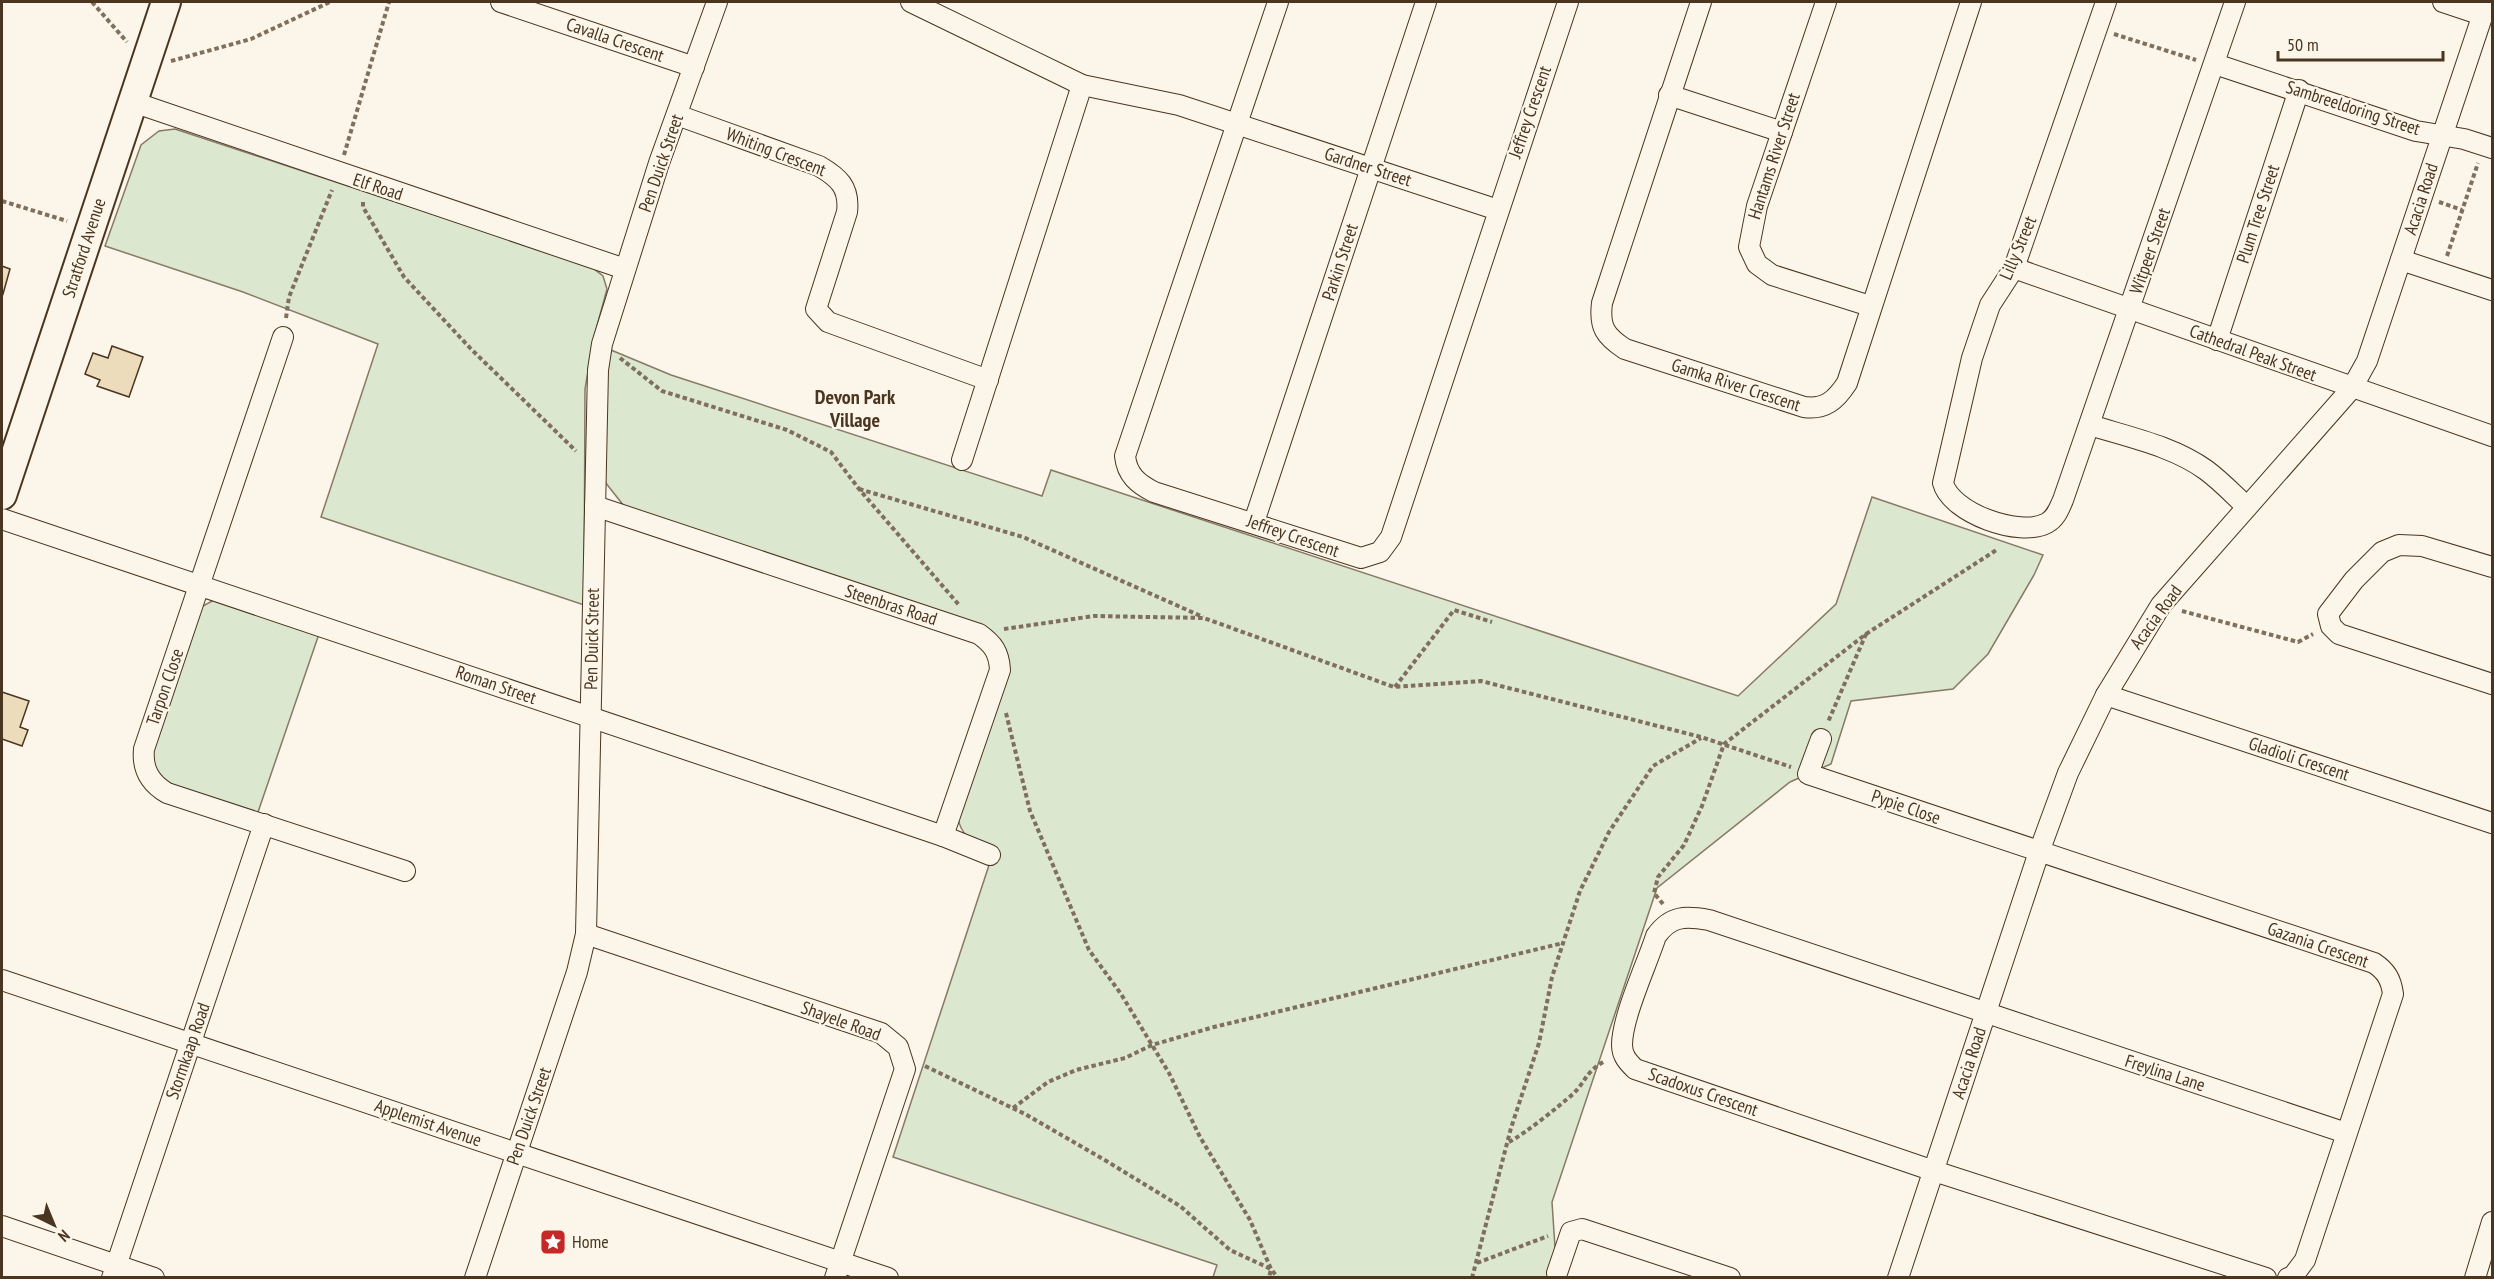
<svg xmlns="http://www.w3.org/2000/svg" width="2494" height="1279" font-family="'PT Sans Narrow',sans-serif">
	<rect width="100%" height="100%" fill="#fbf6e9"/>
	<g fill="#dce7d0" stroke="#887966" stroke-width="1.5">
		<path d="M175,129L590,266L603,276L607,289L594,337L585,389L584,605L321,517L378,344L243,292L105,246L141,145L159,131Z"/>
		<path d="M611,350L671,375L1042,496L1051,470L1738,696L1836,604L1872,497L2043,555L2034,575L1988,654L1953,689L1851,701L1831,764L1790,782L1657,888L1552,1202L1557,1277H1213L1217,1265L893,1157L993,853C977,843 961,838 958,818L1003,647L624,506L605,482L607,370Z"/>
		<path d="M214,600L319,634L257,815C234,807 171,793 157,774C153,768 152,759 152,752L201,607Z"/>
	</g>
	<g fill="#ecdcbc" stroke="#4a3520" stroke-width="1.5">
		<path d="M2,266L10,269L3,294L2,293Z"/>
		<path d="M112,346L143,357L129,397L97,386L100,380L85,374L93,353L108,358Z"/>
		<path d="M2,692L29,701L20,727L28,730L22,746L2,739Z"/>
	</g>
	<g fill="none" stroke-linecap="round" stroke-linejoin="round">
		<defs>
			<g id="street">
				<path d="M501,2L694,67"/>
				<path d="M911,2L1082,85L1179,105L1498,210"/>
				<path d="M1278,2L1125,456C1127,475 1138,484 1154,492L1361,558L1380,552L1391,537L1568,2"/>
				<path d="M1701,2L1602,303C1599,327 1605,336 1625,349L1804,407C1825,410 1836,400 1847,383L1971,2"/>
				<path d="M1826,2L1757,206L1749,247L1757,264L1772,275L1870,306"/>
				<path d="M2106,2L2014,268L1990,305L1972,358L1943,483C1951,513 2020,538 2047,523C2056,518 2059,509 2063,500L2235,2"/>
				<path d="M2443,2L2482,15"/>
				<path d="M2215,64L2416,131L2464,139L2492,148"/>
				<path d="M1669,95L1782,132"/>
				<path d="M133,102L625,269"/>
				<path d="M677,115L819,166C838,177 850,187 847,212L816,309L828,322L988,380"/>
				<path d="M2401,260L2492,290"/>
				<path d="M2014,268L2492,436"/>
				<path d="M283,337L144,749C142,769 150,783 167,793L405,871"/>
				<path d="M2217,340L2299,90"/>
				<path d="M2090,425C2128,437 2173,446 2206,470C2221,481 2234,495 2247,507"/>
				<path d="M962,460L1082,85"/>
				<path d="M595,506L979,634C993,644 999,652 1000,670L943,836"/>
				<path d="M2,519L943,836L990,855"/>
				<path d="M1254,522L1426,2"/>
				<path d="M2492,567L2422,546L2399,545L2382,552L2354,580L2328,614L2331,626L2339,634L2492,684"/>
				<path d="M2106,695L2492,823"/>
				<path d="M1821,739L1808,774L2374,963C2386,971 2391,979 2393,994L2305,1260L2293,1276L2288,1278"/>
				<path d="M586,934L881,1033L898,1047L905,1069L835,1278"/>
				<path d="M2,980L888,1278"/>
				<path d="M2,1226L154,1278"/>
				<path d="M1557,1273L1571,1232L1582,1229L1730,1278"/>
				<path d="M112,1278L264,824"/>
				<path d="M475,1278L577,972L586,934L598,370L602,344L659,163L717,2"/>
				<path d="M1898,1278L2039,852L2068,773L2106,695L2161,605L2352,388L2367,361L2487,2"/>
				<path d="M2266,1278L1934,1171L1635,1069C1628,1062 1622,1056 1622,1045C1622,1017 1647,964 1656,936C1671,915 1686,916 1709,920L2346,1133"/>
				<path d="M2475,1278L2492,1222"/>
			</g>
			<path id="secondary" d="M2,495L166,2"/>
		</defs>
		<use href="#street" stroke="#4a3520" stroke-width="22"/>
		<use href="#secondary" stroke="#4a3520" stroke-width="32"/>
		<g stroke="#7f6f5c" stroke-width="4" stroke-dasharray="4.5 3" stroke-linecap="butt">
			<path d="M92,2L127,42"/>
			<path d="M2114,34L2196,60"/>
			<path d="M171,61L251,39L330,2"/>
			<path d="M344,155L389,2"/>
			<path d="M2,201L67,221"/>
			<path d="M363,202V207L404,277L471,349L576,451"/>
			<path d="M2439,202L2462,210"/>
			<path d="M2447,256L2478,163"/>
			<path d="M286,318L289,297L332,190"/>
			<path d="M620,358L662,391L787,430L831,452L859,489L959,605"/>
			<path d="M859,489L1023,537L1203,617"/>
			<path d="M2182,611L2298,642L2313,634"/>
			<path d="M1004,629L1094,616L1204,618L1394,687L1481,681L1701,737L1791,767"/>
			<path d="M1866,634L1998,549"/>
			<path d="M1395,687L1454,610L1492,622"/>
			<path d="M1006,713L1030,811L1089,950L1121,994L1169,1073L1200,1137L1250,1220L1271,1269L1278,1278"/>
			<path d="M1663,904L1654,893L1658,877L1684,845L1702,806L1724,744L1866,634L1828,722"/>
			<path d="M925,1066L1025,1114L1108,1162L1180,1206L1230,1250L1271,1269L1269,1278"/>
			<path d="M1013,1108L1048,1082L1076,1070L1125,1058L1152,1045L1214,1027L1563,943"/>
			<path d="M1509,1142C1526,1133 1558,1107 1573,1094C1587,1080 1585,1072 1605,1061"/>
			<path d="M1477,1263L1548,1236"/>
			<path d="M1472,1278L1511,1128L1539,1043L1552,977L1580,891L1609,832L1653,766L1701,738"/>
		</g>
		<use href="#street" stroke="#fbf6e9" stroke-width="20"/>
		<use href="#secondary" stroke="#fbf6e9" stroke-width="28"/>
	</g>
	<defs>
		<symbol id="sight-square" viewBox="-11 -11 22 22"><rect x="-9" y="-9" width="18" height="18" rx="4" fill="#c62828" stroke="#fbf6e9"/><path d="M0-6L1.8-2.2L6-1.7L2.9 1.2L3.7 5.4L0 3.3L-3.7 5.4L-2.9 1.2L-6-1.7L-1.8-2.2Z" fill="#fff"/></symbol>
	</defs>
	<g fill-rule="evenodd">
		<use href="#sight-square" x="538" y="1227" width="30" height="30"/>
	</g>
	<g text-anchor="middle" stroke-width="4.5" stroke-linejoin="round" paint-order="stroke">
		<g font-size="18" fill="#4a3520" stroke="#fbf6e9">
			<text transform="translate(615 40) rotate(19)" y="6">Cavalla Crescent</text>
			<text transform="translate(2353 108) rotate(18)" y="6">Sambreeldoring Street</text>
			<text transform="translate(1530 112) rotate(-71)" y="6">Jeffrey Crescent</text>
			<text transform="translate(776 152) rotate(21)" y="6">Whiting Crescent</text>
			<text transform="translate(1774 156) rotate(-72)" y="6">Hantams River Street</text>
			<text transform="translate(661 163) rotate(-71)" y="6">Pen Duick Street</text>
			<text transform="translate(1368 167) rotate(18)" y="6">Gardner Street</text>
			<text transform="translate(378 187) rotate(18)" y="6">Elf Road</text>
			<text transform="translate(2421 199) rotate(-72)" y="6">Acacia Road</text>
			<text transform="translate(2258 214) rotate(-72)" y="6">Plum Tree Street</text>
			<text transform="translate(84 248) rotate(-72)" y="6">Stratford Avenue</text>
			<text transform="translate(2018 248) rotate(-67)" y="6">Lilly Street</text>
			<text transform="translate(2150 251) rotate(-71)" y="6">Witpeer Street</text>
			<text transform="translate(1340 262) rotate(-72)" y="6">Parkin Street</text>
			<text transform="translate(2253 353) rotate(20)" y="6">Cathedral Peak Street</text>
			<text transform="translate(1736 385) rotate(18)" y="6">Gamka River Crescent</text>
			<text transform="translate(1293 536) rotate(19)" y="6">Jeffrey Crescent</text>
			<text transform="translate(891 605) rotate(18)" y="6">Steenbras Road</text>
			<text transform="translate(2156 617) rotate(-54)" y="6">Acacia Road</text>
			<text transform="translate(592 639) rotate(-89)" y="6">Pen Duick Street</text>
			<text transform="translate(496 685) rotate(19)" y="6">Roman Street</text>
			<text transform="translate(165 687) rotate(-71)" y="6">Tarpon Close</text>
			<text transform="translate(2299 759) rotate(18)" y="6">Gladioli Crescent</text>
			<text transform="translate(1906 807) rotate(19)" y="6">Pypie Close</text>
			<text transform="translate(2318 945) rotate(19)" y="6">Gazania Crescent</text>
			<text transform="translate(841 1021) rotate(20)" y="6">Shayele Road</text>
			<text transform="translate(188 1051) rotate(-71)" y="6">Stormkaap Road</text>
			<text transform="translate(1969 1063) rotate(-72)" y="6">Acacia Road</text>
			<text transform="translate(2165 1073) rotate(18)" y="6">Freylina Lane</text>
			<text transform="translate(1703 1092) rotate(19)" y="6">Scadoxus Crescent</text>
			<text transform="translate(529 1116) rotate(-71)" y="6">Pen Duick Street</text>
			<text transform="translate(428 1123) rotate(19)" y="6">Applemist Avenue</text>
		</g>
		<g font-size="18" fill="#4a3520" stroke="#fbf6e9" text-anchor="start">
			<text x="572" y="1248">Home</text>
		</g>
		<g font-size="20" font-weight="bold" fill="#4a3520" stroke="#fbf6e9">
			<text x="855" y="404">Devon Park<tspan x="855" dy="23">Village</tspan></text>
		</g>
	</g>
	<rect width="2494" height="1279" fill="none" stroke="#4a3520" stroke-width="6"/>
	<g transform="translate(54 1225) rotate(137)" stroke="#fbf6e9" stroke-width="4.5" paint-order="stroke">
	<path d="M0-4.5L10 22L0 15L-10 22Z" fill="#4a3520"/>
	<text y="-9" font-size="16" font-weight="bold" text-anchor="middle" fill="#4a3520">N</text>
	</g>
	<path d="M2278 51v9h165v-9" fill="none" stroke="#4a3520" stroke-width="3"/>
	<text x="2287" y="51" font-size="18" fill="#4a3520" stroke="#fbf6e9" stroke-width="4.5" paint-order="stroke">50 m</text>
</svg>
